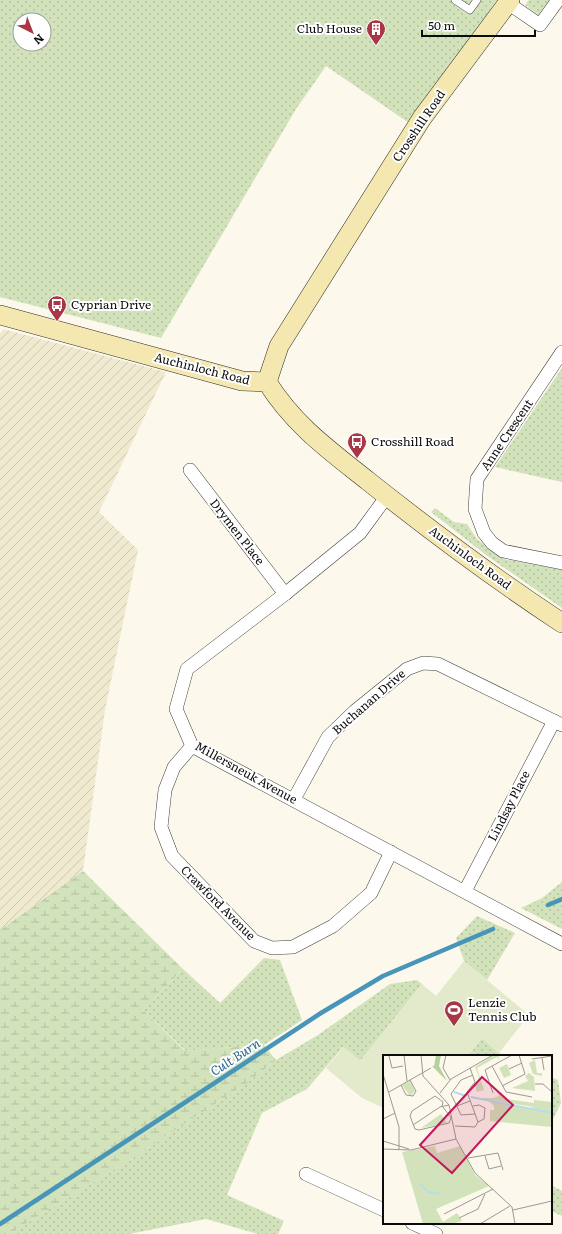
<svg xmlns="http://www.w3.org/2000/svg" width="562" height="1234" font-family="Literata,serif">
	<defs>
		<pattern id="farmland-furrows" width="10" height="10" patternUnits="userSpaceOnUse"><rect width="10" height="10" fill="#efeacf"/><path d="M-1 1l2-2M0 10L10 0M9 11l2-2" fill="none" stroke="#ccc7b0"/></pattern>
		<pattern id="grass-dots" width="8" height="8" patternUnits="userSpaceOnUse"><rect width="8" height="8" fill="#d2e2ba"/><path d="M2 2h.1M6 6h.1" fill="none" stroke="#b3c19f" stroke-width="1.8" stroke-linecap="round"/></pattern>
		<pattern id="wetland-marsh" width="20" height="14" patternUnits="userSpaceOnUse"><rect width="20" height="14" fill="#d2e2ba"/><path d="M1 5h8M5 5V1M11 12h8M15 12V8" fill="none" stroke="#b3c19f"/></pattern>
	</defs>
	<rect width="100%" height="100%" fill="#fcf8ec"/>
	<path fill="url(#farmland-furrows)" d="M3,329L166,372L99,512L138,550L105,710L83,871L0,930V334Z"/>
	<g fill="url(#grass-dots)" fill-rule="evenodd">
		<path d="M0,0H497L409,123L326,66L296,109L161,338L0,297ZM20,20H44V44H20Z"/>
		<path d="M529,0H551L540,16L525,5Z"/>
		<path d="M562,368V482L495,467Z"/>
		<path d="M435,508L454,522L467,524L477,539L504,559L562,570V608L486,555L431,512Z"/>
		<path d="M562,882V929L521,908L542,898Z"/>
		<path d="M477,916L515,933L487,980L464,961L456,938Z"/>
		<path d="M264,958L280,960L302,1020L264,1045L186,1051L143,1010L183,969L220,1003Z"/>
		<path d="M417,980L422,984L360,1061L343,1047L307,1089L262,1113L227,1195L284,1221L278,1234H258L206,1219L129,1234H9L131,1159L247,1083L276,1060L318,1035L390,984Z"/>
		<path d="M482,1038L499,1053L506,1056H468Z"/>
		<path d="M551,1077L558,1080L561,1103L551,1123Z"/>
		<path d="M551,1185L562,1191V1216L551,1211Z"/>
	</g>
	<path fill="url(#wetland-marsh)" d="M83,871L183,969L143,1010L185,1051L264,1045L276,1060L247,1083L131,1159L9,1234H0V930Z"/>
	<path fill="#e2eacb" d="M464,961L529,1015L499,1053L482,1038L468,1056H384V1108L362,1098L326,1068L344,1047L360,1061L422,984L436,996Z"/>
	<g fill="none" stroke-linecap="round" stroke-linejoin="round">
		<g stroke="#4895ba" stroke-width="4.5">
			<path d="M548,905L562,899"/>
			<path d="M0,1224L321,1013L383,976L493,929"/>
		</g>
		<defs>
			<path id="lane" d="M455,0L470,10L477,0"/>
			<g id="street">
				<path d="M508,3L540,25L558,0"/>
				<path d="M562,352L477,479L475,509L484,533L492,543L503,551L562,563"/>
				<path d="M190,470L285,594"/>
				<path d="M387,496L360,533L285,594L187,669L176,709L192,746L562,944"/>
				<path d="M192,746L174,767L165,790L161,827L172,856L254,941L272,948L293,947L333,926L371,893L391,852"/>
				<path d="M294,799L328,737L355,711L407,669L423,663L438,664L562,725"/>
				<path d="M465,891L554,721"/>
				<path d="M306,1174L384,1210"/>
				<path d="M412,1223L436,1234"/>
			</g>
			<g id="secondary">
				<path d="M0,315L242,381L267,382C294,425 329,450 368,481C431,531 495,579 562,623"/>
				<path d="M267,382L279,346L422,118L510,0"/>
			</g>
		</defs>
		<use href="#lane" stroke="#3e3e3e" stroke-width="8"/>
		<use href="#street" stroke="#3e3e3e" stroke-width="14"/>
		<use href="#secondary" stroke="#2d2d2d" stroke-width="20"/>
		<use href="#lane" stroke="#fff" stroke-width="7"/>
		<use href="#street" stroke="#fff" stroke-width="13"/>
		<use href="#secondary" stroke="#f4e7af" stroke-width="19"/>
	</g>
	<defs>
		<symbol id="building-pin" viewBox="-11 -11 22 30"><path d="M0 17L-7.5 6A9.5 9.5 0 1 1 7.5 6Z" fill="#a83644" stroke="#fff"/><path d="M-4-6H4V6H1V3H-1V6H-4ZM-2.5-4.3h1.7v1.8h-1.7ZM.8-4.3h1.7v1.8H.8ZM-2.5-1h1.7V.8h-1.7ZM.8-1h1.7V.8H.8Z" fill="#fff"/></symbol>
		<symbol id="bus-pin" viewBox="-11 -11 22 30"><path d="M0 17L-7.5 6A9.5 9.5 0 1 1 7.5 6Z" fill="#a83644" stroke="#fff"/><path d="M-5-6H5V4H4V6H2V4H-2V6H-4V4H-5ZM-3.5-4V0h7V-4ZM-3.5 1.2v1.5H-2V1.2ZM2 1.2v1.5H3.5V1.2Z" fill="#fff"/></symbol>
		<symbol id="stadium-pin" viewBox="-11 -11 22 30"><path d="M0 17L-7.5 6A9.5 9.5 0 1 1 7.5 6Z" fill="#a83644" stroke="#fff"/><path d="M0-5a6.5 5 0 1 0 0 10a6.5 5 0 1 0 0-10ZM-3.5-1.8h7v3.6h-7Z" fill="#fff"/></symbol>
	</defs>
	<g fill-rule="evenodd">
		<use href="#building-pin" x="365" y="18" width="22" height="30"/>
		<use href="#bus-pin" x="46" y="294" width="22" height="30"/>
		<use href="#bus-pin" x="346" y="431" width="22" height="30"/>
		<use href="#stadium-pin" x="443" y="999" width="22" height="30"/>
	</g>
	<g text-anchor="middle" stroke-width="4" stroke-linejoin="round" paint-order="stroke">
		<g font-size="12" fill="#0b0b0b" stroke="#fff" text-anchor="start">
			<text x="362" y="33" text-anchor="end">Club House</text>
			<text x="71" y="309">Cyprian Drive</text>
			<text x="371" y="446">Crosshill Road</text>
			<text x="468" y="1007">Lenzie<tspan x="468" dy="14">Tennis Club</tspan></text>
		</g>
		<g font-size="12" fill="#0b0b0b" stroke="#fff">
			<text transform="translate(419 126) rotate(-56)" y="4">Crosshill Road</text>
			<text transform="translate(202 369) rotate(14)" y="4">Auchinloch Road</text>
			<text transform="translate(507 435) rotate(-56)" y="4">Anne Crescent</text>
			<text transform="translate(237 532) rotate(52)" y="4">Drymen Place</text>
			<text transform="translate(470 558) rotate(36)" y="4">Auchinloch Road</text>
			<text transform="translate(369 702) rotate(-41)" y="4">Buchanan Drive</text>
			<text transform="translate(246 773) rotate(29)" y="4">Millersneuk Avenue</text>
			<text transform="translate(509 806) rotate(-63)" y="4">Lindsay Place</text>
			<text transform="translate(218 903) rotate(45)" y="4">Crawford Avenue</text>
		</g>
		<g font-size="13" font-style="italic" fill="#26668b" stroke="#fff">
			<text transform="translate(235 1057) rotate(-33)" y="5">Cult Burn</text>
		</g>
	</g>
	<g transform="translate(383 1055)">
		<rect width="169" height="169" fill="#fcf8ec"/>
		<path d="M111,0H115L117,6L114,2L94,13L101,35L94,37L92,30L98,27L92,12ZM124,9L128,20L121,23L116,13ZM146,18L151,22L152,36L129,33L145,26L142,21ZM27,26L32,36L27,41L19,30ZM114,36L124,44L151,48V52L94,43H110L116,41ZM58,59L64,68L38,73ZM52,91L54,98L77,91L92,120L106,131L53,154L60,167L74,158L79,166L69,169H40L19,97Z" fill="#d2e2ba"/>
		<path d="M53,0H58L56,11L64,26L49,11H51Z" fill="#b7d09c"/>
		<path d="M151,45L169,47V72L107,66V55H111V51L106,46L147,53L151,52Z" fill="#d2e2ba"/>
		<path d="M152,5L154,18H159V21L150,19L146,8Z" fill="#d2e2ba"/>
		<path fill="none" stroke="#b7dded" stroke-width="2" d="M71,37L83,41M88,42L169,58M37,129L45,137L57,139"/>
		<path fill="none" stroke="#9c9992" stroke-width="1" d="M21,0L24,26M38,0L40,21L66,50L73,84L92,118L129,152L132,169M63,0L60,13L67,25M6,1L9,13L20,11M159,3L161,15M149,4L169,1M109,11L123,37L149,42M126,14L139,8M0,19L16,72V95M90,20L78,25L68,39L78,60L92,59M152,29H160L169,37M18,30L23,40L30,41L33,36L27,25M119,31L142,19L136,0M6,37L48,13M57,38L68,24L110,0M110,38L102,15L129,0M74,51L87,46M90,51L96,50L102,53L101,64L95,67M59,52L60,47L52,41L29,56L27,61L32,74L36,75L66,68L68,63L60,52M0,64L12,58M30,70L57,52L66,50M72,71L92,72L95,67L84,37L92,27L87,13M0,86L26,94M0,94L28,95L73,84M102,101L106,114L118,111M85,103L115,98L120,115M130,155L169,146M61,159L110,134M76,163L95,154L102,139M97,169L127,151"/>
		<path fill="#c2185b" fill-opacity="0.15" stroke="#c2185b" stroke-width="2" d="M99,22L130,50L69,118L37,90Z"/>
		<rect width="169" height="169" fill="none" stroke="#0b0b0b" stroke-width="2"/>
	</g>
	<g transform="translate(32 32) rotate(138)"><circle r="19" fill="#ffffff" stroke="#9d9d9d"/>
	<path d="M0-3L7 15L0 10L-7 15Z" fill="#a83644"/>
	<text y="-6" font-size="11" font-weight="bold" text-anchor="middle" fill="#0b0b0b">N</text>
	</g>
	<path d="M422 30v6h113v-6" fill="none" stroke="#0b0b0b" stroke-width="2"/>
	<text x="428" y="30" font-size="12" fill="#0b0b0b" stroke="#ffffff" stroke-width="3" paint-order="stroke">50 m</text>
</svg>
